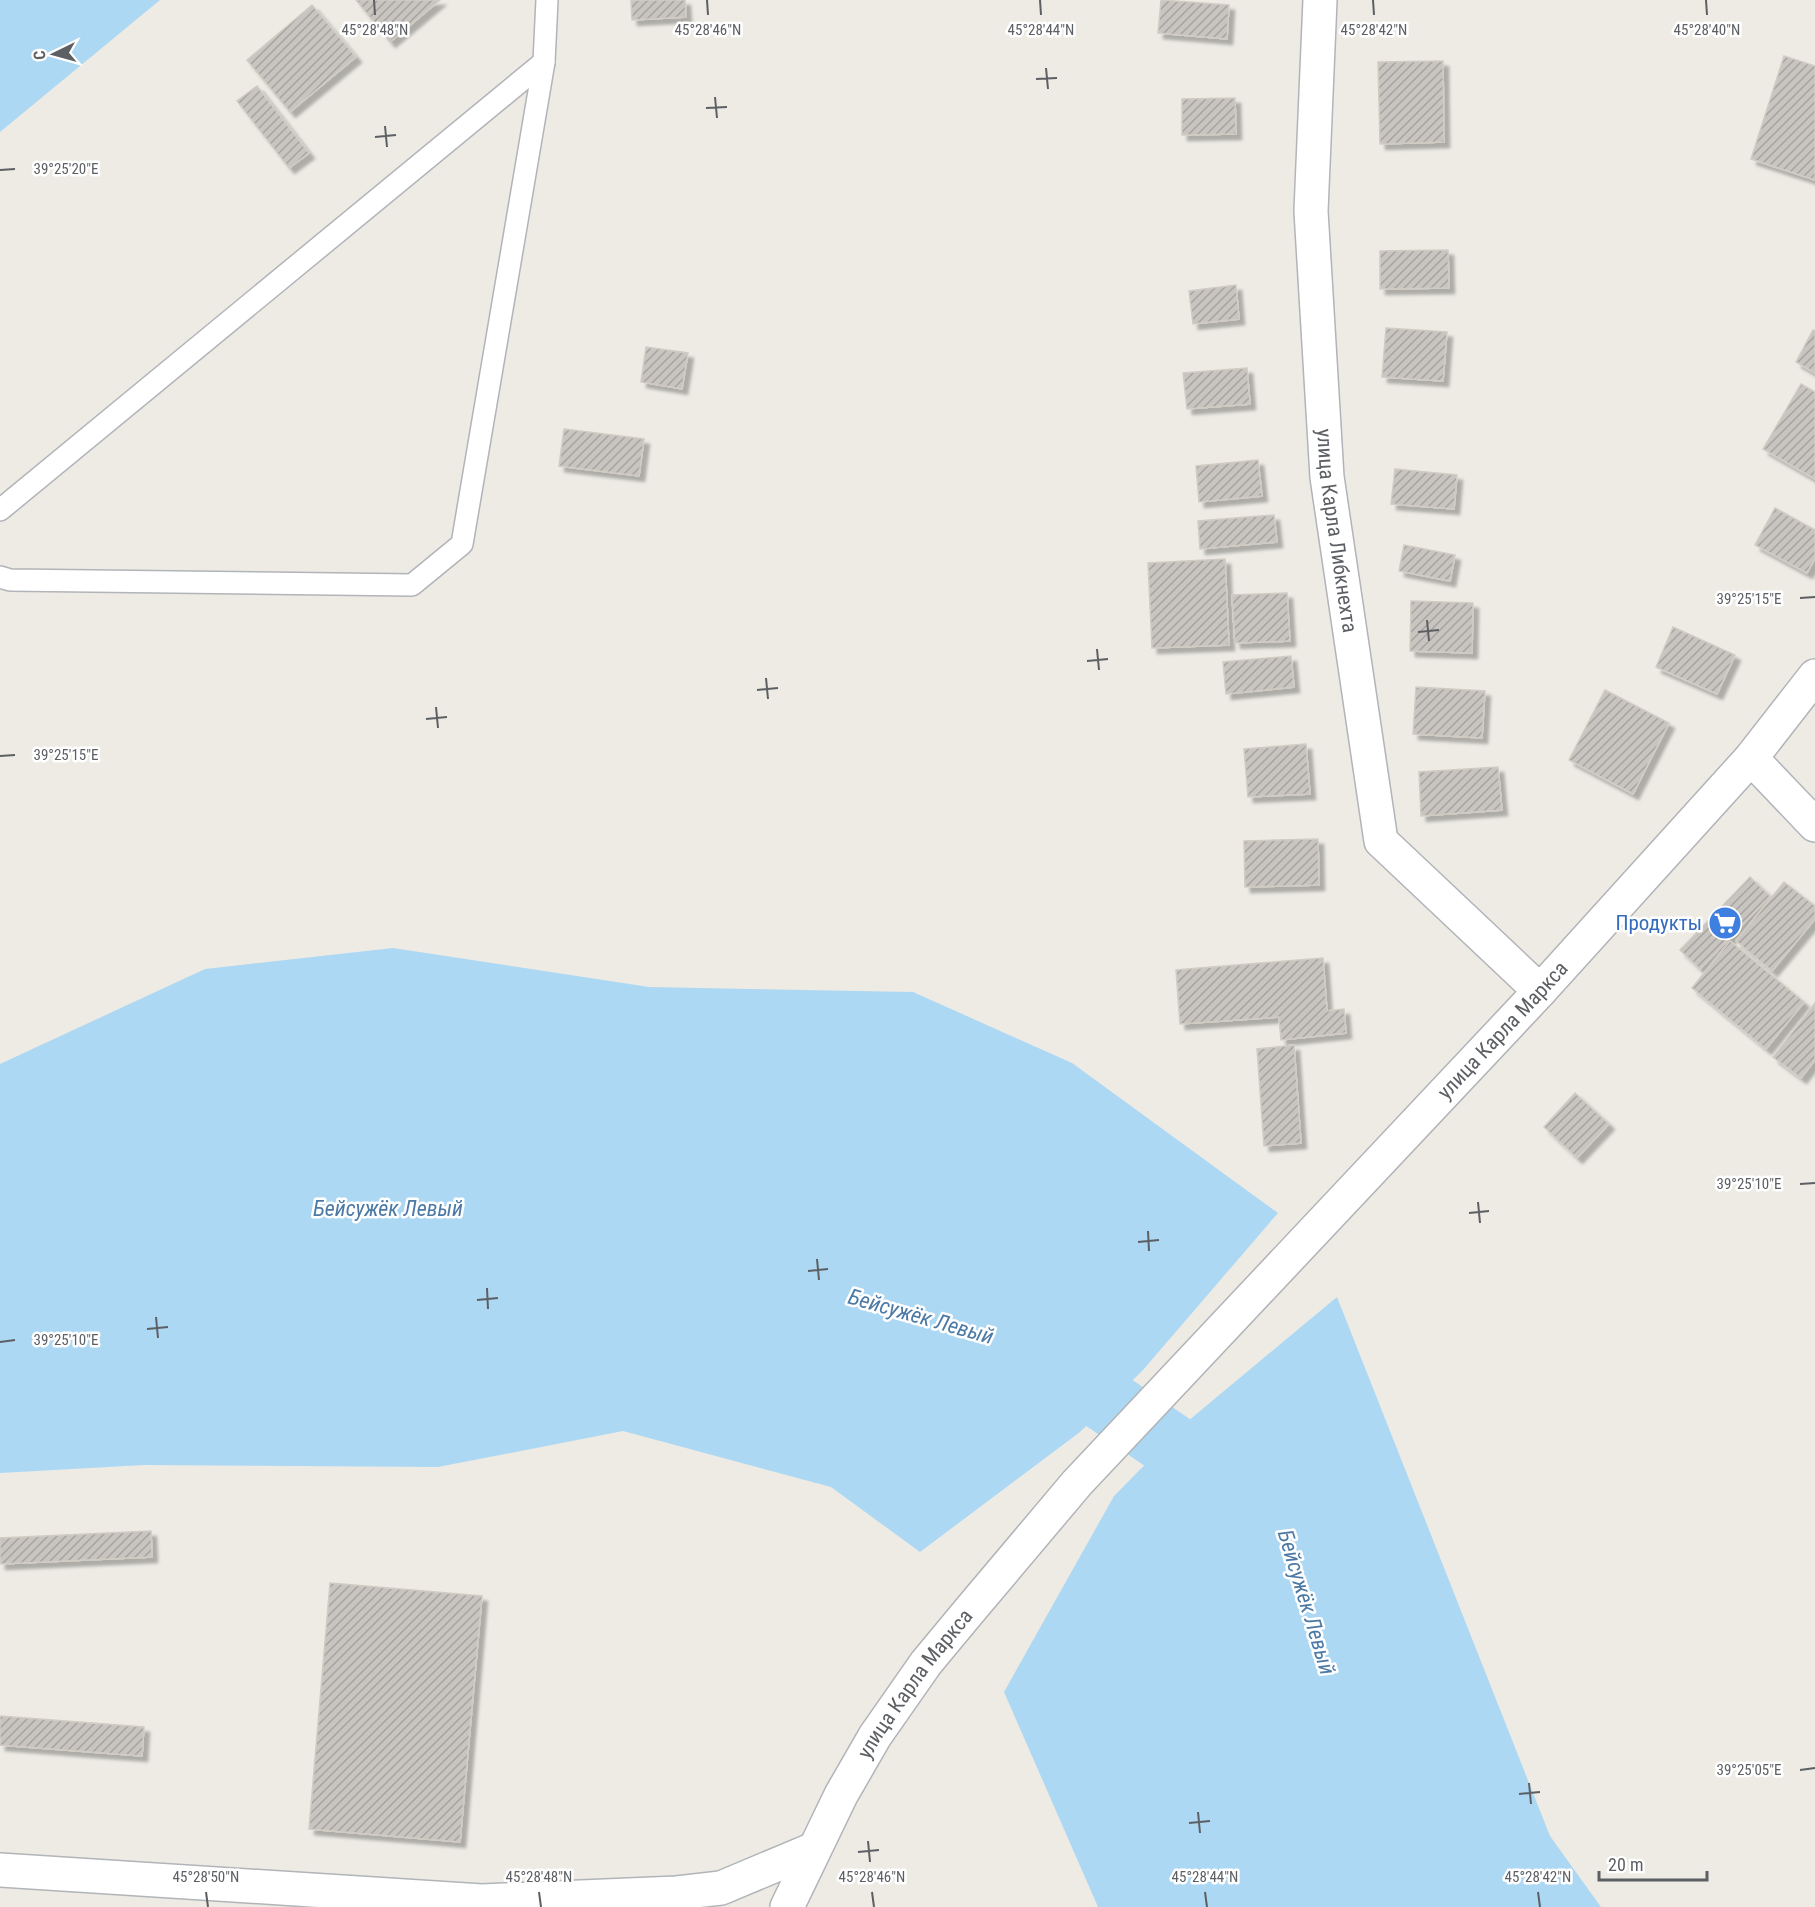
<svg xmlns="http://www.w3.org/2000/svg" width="1815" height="1907" font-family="'Roboto Condensed',sans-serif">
	<defs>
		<pattern id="building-hatch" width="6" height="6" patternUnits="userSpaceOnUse" patternTransform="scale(1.5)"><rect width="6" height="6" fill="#c8c5c1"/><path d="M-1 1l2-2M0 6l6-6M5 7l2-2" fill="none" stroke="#a6a3a0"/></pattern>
		<filter id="shadow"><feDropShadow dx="5.5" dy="5.5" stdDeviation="1.5" flood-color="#0004"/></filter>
	</defs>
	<rect width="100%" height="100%" fill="#edebe4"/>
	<g fill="#add8f4">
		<path d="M0,0H160L0,132Z"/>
		<path d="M393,948L649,987L913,992L1072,1063L1278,1213L1143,1370L1080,1432L920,1552L831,1487L623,1431L438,1467L144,1465L0,1473V1064L205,969Z"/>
		<path d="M1337,1297L1550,1836L1601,1907H1098L1004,1692L1114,1496L1188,1421Z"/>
	</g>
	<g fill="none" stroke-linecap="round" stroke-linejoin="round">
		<path stroke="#add8f4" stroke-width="64" d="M1036,1353L1240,1492"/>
	</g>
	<g fill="url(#building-hatch)" stroke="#d1ccc3" stroke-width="1.5" filter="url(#shadow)">
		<path d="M356,0H440L390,42Z"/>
		<path d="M631,0H685L686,17L632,20Z"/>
		<path d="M1161,0L1229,5L1227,39L1158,33Z"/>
		<path d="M312,5L356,57L290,112L247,60Z"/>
		<path d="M1784,56L1815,66V180L1751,159Z"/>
		<path d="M1443,61L1444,142L1380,144L1378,62Z"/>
		<path d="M257,86L309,153L289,168L237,101Z"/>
		<path d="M1235,98L1236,134L1182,135V99Z"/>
		<path d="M1448,250L1449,288L1380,289V251Z"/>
		<path d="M1236,285L1239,319L1193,324L1189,291Z"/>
		<path d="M1386,328L1447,332L1443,381L1382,377Z"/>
		<path d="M1813,330L1815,331V373L1796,362Z"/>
		<path d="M646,347L688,353L682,389L641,382Z"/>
		<path d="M1247,368L1250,404L1187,409L1183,373Z"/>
		<path d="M1801,384L1815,392V479L1763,449Z"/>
		<path d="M564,429L644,439L639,476L559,466Z"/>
		<path d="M1258,460L1262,496L1199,502L1196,466Z"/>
		<path d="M1395,469L1457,475L1454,509L1391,504Z"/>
		<path d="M1775,508L1815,530V558L1807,573L1755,545Z"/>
		<path d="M1274,515L1277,542L1200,549L1198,521Z"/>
		<path d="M1404,545L1455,555L1450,581L1399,571Z"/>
		<path d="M1225,559L1229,645L1152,648L1148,563Z"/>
		<path d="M1287,593L1290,641L1235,643L1232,595Z"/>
		<path d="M1411,601L1473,603L1472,653L1410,651Z"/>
		<path d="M1673,627L1735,655L1717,694L1656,667Z"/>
		<path d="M1291,656L1294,687L1226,694L1223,662Z"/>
		<path d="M1416,687L1485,691L1482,738L1413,734Z"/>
		<path d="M1605,690L1669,723L1633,794L1569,760Z"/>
		<path d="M1306,744L1310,794L1248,797L1244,749Z"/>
		<path d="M1498,767L1502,810L1421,816L1419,772Z"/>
		<path d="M1318,839L1319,885L1245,887L1244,841Z"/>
		<path d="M1750,877L1770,896L1700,969L1680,950Z"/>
		<path d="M1784,882L1815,906V919L1772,971L1736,941Z"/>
		<path d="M1730,941L1804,1002L1766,1049L1692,988Z"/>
		<path d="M1323,958L1327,1011L1344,1009L1346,1033L1281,1040L1279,1017L1180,1024L1176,970Z"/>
		<path d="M1815,1003V1060L1801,1078L1773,1057Z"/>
		<path d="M1294,1045L1301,1143L1264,1146L1257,1049Z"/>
		<path d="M1575,1093L1609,1124L1577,1158L1544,1127Z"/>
		<path d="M151,1531L152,1557L0,1564V1538Z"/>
		<path d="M330,1583L482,1596L460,1842L309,1829Z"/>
		<path d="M0,1716L144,1727L142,1756L0,1745Z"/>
	</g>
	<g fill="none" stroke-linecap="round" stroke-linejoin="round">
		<defs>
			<g id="lane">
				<path d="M0,510L544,62"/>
				<path d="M0,577L10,580L412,585L462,544L544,62L547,0"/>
			</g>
			<g id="street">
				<path id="s1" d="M1320,0L1311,211L1327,477L1381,841L1540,991"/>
				<path d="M1751,758L1815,825"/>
				<path d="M0,1870L482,1901L677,1893L721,1888L814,1849"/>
			</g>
			<g id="secondary">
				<path id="s2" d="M787,1907L841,1795L875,1736L926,1663L970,1610L1077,1483L1540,991L1751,758L1815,676"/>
			</g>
		</defs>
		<use href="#lane" stroke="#b1b4b8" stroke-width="24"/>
		<use href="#street" stroke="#b1b4b8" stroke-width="36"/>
		<use href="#secondary" stroke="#b1b3b7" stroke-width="36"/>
		<use href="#lane" stroke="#fff" stroke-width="21"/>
		<use href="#street" stroke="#fff" stroke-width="33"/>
		<use href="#secondary" stroke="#fff" stroke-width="33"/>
	</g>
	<path fill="none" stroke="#5c5f63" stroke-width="2" d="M374,0L375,15M707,0L708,15M1040,0L1041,15M1373,0L1374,15M1706,0L1707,15M1046,68L1048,89M1036,79L1057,78M715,97L717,118M706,108L727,107M385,126L387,147M375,137L396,135M0,170L15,169M1800,598L1815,597M1427,620L1429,641M1418,632L1439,630M1097,649L1099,670M1087,661L1108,659M766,678L768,699M757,690L778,688M436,707L438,728M426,719L447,717M0,756L15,755M1800,1184L1815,1183M1478,1202L1480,1223M1469,1213L1489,1211M1148,1231L1149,1251M1138,1242L1159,1240M817,1259L819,1280M808,1271L828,1269M487,1288L488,1309M477,1300L498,1298M156,1317L158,1338M147,1329L168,1327M0,1342L15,1340M1800,1770L1815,1768M1529,1783L1531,1804M1519,1794L1540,1792M1198,1812L1200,1833M1189,1823L1210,1821M868,1841L870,1862M858,1852L879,1850M206,1892L208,1907M539,1892L541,1907M872,1892L874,1907M1205,1892L1207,1907M1538,1892L1540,1907"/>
	<defs>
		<symbol id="supermarket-disc" viewBox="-11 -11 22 22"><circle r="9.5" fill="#3f7fe0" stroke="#fff"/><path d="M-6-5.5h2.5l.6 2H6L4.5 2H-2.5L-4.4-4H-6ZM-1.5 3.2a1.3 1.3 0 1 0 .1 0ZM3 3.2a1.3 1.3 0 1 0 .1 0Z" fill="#fff"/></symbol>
	</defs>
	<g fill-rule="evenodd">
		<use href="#supermarket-disc" x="1706" y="904" width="38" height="38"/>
	</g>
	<g text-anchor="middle" stroke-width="5" stroke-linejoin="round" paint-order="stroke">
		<g font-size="21" fill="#5c5f63" stroke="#fff">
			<text dy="7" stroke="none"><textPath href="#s1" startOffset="532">улица Карла Либкнехта</textPath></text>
			<text dy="7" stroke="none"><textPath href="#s2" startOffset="1138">улица Карла Маркса</textPath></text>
			<text dy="7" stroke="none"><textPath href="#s2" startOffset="258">улица Карла Маркса</textPath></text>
		</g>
		<g font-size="21" fill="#366cbe" stroke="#fff" text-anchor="end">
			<text x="1702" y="930">Продукты</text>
		</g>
		<g font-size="22" font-style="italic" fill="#4c7aa5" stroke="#fff">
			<text x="388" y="1216">Бейсужёк Левый</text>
			<text transform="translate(921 1316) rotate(16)" y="8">Бейсужёк Левый</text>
			<text transform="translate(1307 1602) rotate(73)" y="8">Бейсужёк Левый</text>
		</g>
	</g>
	<g font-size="15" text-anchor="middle" fill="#5c5f63" stroke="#fff" stroke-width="5" stroke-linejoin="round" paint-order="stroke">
		<text x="375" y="35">45°28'48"N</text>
		<text x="708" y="35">45°28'46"N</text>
		<text x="1041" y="35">45°28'44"N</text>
		<text x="1374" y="35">45°28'42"N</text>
		<text x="1707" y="35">45°28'40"N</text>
		<text x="66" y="174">39°25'20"E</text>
		<text x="1749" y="604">39°25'15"E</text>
		<text x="66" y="760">39°25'15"E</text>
		<text x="1749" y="1189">39°25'10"E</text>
		<text x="66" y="1345">39°25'10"E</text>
		<text x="1749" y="1775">39°25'05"E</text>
		<text x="206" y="1882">45°28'50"N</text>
		<text x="539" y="1882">45°28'48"N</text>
		<text x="872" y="1882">45°28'46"N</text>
		<text x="1205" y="1882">45°28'44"N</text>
		<text x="1538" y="1882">45°28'42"N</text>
	</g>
	<g transform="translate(54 54) rotate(265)" stroke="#ffffff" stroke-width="4.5" paint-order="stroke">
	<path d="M0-4.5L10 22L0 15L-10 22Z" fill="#5c5f63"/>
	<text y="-9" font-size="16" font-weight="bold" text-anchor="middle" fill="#5c5f63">С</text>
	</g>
	<path d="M1599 1871v9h108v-9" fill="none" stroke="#5c5f63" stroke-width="3"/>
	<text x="1608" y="1871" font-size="18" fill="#5c5f63" stroke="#ffffff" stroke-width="4.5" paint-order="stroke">20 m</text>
</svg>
